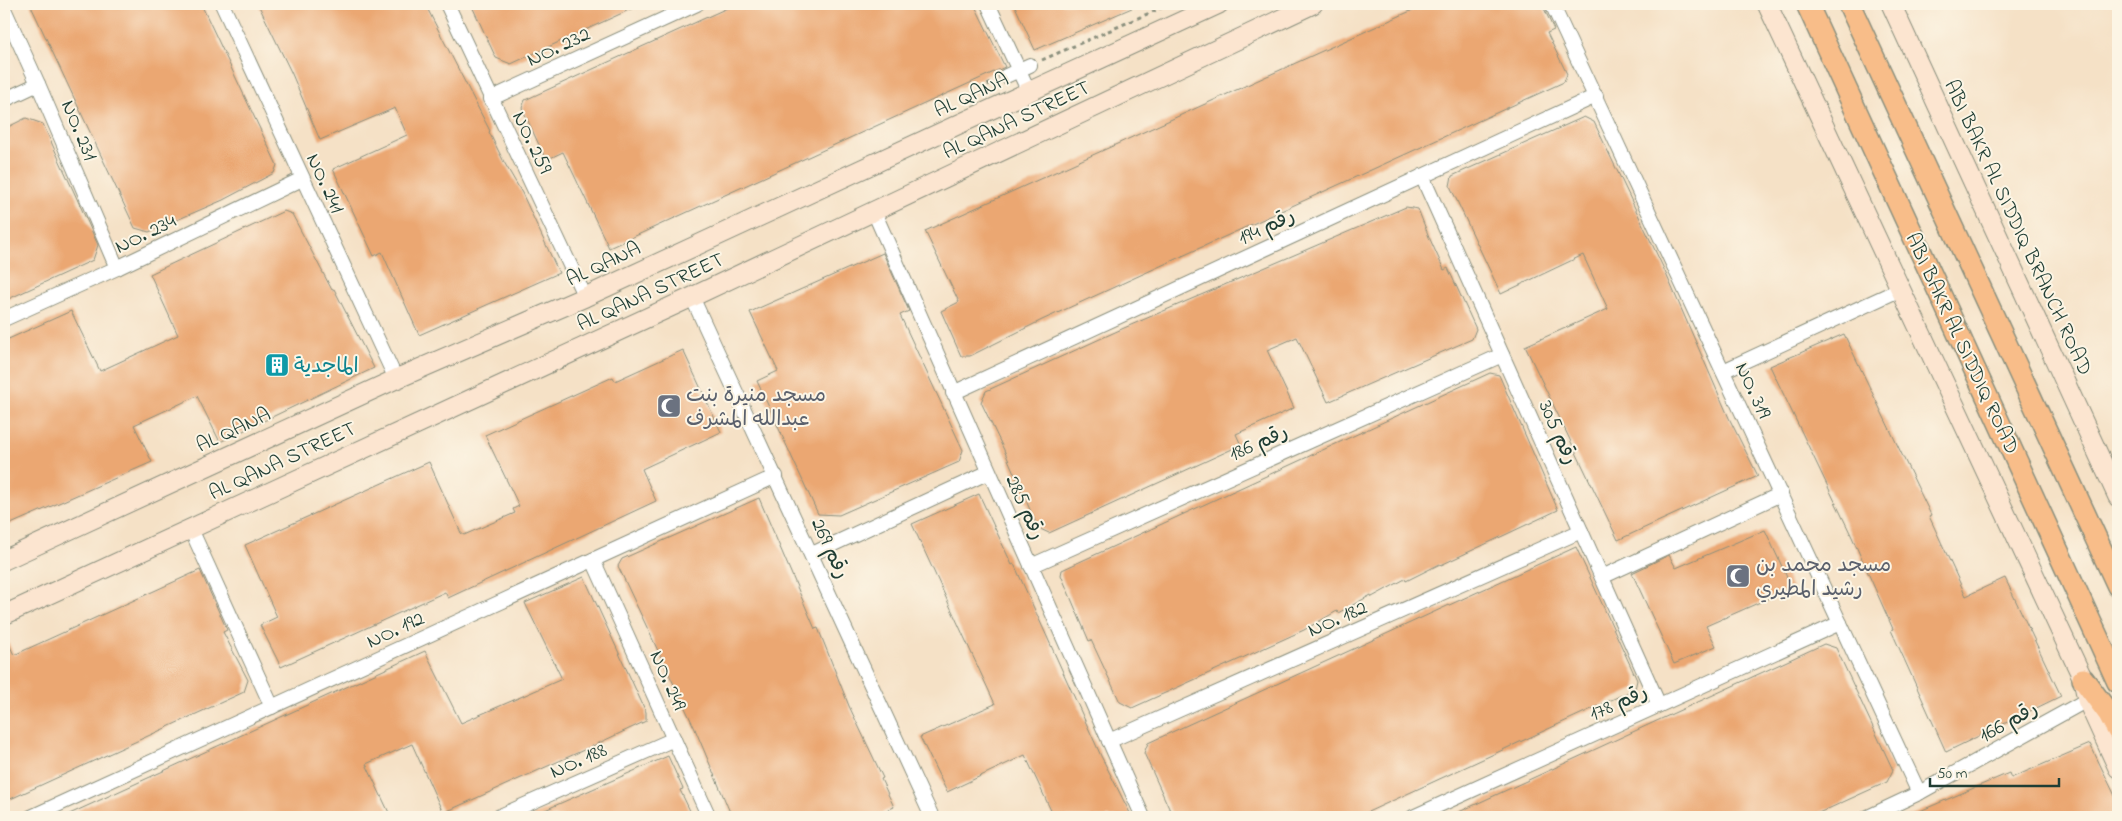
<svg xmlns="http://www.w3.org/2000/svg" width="2122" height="821" font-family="'Indie Flower','Playpen Sans Arabic',sans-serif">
	<rect width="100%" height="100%" fill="#fcf5e5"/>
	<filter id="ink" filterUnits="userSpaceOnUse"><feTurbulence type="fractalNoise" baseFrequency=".02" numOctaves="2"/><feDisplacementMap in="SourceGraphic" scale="10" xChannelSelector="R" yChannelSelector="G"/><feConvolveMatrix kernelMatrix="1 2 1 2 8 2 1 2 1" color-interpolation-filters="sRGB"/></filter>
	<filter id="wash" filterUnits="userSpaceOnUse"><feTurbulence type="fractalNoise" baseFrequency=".0096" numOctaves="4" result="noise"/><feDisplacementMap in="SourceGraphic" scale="20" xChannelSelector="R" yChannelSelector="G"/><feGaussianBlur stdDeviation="1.12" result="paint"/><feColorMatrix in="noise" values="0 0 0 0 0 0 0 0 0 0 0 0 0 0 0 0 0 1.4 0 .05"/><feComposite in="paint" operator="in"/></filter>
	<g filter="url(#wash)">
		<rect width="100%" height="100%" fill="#f5e1c6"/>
		<g id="blocks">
			<g fill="#eba772">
				<path d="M30,4H201L277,165L274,173L223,200L149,232L135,228Z"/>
				<path d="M258,4H425L490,131L489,132L504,162L522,193L559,273L419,335L382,252L374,256L333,169L407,135L395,108L320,140L292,74Z"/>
				<path d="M471,4H642L511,64L496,58Z"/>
				<path d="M736,4H974L1005,67L609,248L563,152L546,160L522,108L525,100Z"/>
				<path d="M1014,4H1141L1035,50Z"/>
				<path d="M1426,4H1542L1554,30L1547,33L1567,74L1564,82L1042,320L970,356H961L941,311L959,302L925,231Z"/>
				<path d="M1584,117L1594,122L1663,267L1729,418L1758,476L1618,540L1525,346L1608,309L1583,255L1501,294L1450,186L1452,176Z"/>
				<path d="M26,118L43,124L98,245L93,260L4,301V129Z"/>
				<path d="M1406,207L1418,209L1429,237L1444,270L1448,268L1476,329L1472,339L1328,402L1297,337L1267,350L1294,408L1236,434L1241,445L1049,533L1038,528L1004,450L981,402L986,391L1124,328Z"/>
				<path d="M284,211L292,214L332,290L334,289L374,368L220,442L197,396L134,425L152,462L4,527V341L71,311L100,371L178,335L150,274Z"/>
				<path d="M883,253L909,311L900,315L963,450L959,462L839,515L818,514L757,381L778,371L750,312Z"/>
				<path d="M1844,334L1931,515L1929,516L1966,596L2005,578L2061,696L1946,752L1891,630L1893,629L1852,537L1770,366Z"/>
				<path d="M683,350L721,432L642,469L656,501L448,598L445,592L281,667L260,625L277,617L245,545L429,462L461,533L464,535L515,513L513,509L519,506L485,435L613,377L615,381Z"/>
				<path d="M1490,373L1499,375L1558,510L1441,565L1440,564L1406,581L1405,579L1372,597L1371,595L1338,613L1337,611L1304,630L1132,708L1120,702L1091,640L1089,641L1061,575L1062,570Z"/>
				<path d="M979,494L1012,565L1014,564L1101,756L1132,817H1054L1025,755L947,792L920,737L995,704L912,524Z"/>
				<path d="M759,498L815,629L818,628L849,706L883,778L881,779L894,807L873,817H732L695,729L618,566L622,559Z"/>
				<path d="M1765,530L1792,588L1706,626L1716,646L1674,664L1632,573L1669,555L1676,568Z"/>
				<path d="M1576,547L1637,680L1635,689L1357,817H1173L1144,753L1148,743Z"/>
				<path d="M200,570L227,630L223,632L248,680L244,692L4,802V633L14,655Z"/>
				<path d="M584,577L646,712V721L586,749L443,813L412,744L366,764L391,817H63L425,651L461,723L562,679L525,603Z"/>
				<path d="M1824,644L1836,648L1893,770L1887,782L1830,808L1809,817H1448Z"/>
				<path d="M2090,744L2118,802V817H1906L2009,773L2011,778Z"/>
				<path d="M668,756L683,789L680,790L693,817H529Z"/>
			</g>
		</g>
	</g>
	<g filter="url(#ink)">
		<use href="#blocks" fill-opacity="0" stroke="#8a8f7d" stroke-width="1"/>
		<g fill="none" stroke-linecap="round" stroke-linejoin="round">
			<defs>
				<g id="street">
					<path d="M222,4L396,379"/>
					<path d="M447,4L585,297"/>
					<path d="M988,4L1029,92"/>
					<path d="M1552,4L1919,793"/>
					<path d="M4,9L38,84L117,268"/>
					<path d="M1006,76L1030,65"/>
					<path d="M490,99L697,4"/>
					<path d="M4,100L38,84"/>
					<path d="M1422,176L1659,705"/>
					<path d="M874,212L1143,817"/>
					<path d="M692,297L932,817"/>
					<path d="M4,319L117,268L302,179"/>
					<path d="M1723,371L1901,289"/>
					<path d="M953,393L1596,96"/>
					<path d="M190,527L272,707"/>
					<path d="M812,554L989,472"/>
					<path d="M593,560L709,817"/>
					<path d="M1031,566L1502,355"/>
					<path d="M1602,577L1781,494"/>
					<path d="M1109,741L1581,531"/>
					<path d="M31,817L776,476"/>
					<path d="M498,817L674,739"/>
					<path d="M1413,817L1840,623"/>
					<path d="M1868,817L1919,793L2087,700"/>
				</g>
				<g id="secondary">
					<path d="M1767,4L2083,679L2087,700L2118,768"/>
					<path d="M1891,4L2118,497"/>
					<path d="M4,560L396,379L585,297L1219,4"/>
					<path d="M4,615L692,297L1313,4"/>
				</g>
				<g id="primary">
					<path d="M1807,4L2118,682"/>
					<path d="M1849,4L2118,586"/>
					<path d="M2083,679L2109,714L2118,731"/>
				</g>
			</defs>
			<use href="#street" stroke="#8a8f7d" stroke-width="16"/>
			<use href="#secondary" stroke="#8a8f7d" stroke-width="21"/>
			<use href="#primary" stroke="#8a8f7d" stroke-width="24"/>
			<g stroke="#8a8f7d" stroke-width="3" stroke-dasharray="4 4" stroke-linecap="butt">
				<path d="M1042,60L1170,4"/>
				<path d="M980,88L994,82"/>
			</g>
			<use href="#street" stroke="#fff" stroke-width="14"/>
			<use href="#secondary" stroke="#fce5d0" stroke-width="19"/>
			<use href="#primary" stroke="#f8bd89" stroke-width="21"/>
		</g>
	</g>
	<defs>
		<symbol id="building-square" viewBox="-11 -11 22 22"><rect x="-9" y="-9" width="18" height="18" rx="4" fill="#0f9aa8" stroke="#fcf5e5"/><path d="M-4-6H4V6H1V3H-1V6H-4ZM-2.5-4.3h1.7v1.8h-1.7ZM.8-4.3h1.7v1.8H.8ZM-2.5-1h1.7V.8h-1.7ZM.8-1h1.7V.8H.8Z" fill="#fff"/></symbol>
		<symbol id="mosque-square" viewBox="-11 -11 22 22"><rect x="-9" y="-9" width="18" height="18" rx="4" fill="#6b7280" stroke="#fcf5e5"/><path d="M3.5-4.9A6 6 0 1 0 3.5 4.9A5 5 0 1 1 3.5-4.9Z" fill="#fff"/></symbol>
	</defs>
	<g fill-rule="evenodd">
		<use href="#building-square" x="263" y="351" width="28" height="28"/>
		<use href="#mosque-square" x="655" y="392" width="28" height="28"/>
		<use href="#mosque-square" x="1724" y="562" width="28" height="28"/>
	</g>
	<g text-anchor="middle" stroke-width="4" stroke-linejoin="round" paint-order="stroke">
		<g font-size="21" fill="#1f3d34" stroke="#fcf5e5">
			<text transform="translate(558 46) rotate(-25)" y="7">NO. 232</text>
			<text transform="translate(971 94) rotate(-25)" y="7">AL QANA</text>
			<text transform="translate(1016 119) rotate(-25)" y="7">AL QANA STREET</text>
			<text transform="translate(80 130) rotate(67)" y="7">NO. 231</text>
			<text transform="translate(533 142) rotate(64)" y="7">NO. 259</text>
			<text transform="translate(326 183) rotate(65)" y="7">NO. 241</text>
			<text transform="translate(1266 226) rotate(-25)" y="7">رقم 194</text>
			<text transform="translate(2019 227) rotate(65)" y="7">ABI BAKR AL SIDDIQ BRANCH ROAD</text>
			<text transform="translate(145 233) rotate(-26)" y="7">NO. 234</text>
			<text transform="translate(603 263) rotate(-25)" y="7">AL QANA</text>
			<text transform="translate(650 291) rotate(-25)" y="7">AL QANA STREET</text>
			<text transform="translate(1963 343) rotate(65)" y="7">ABI BAKR AL SIDDIQ ROAD</text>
			<text transform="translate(1754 390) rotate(65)" y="7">NO. 319</text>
			<text transform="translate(233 429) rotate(-25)" y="7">AL QANA</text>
			<text transform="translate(1559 432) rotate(66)" y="7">رقم 305</text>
			<text transform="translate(1258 442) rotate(-24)" y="7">رقم 186</text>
			<text transform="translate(282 460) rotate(-25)" y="7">AL QANA STREET</text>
			<text transform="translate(1026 507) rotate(66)" y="7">رقم 285</text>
			<text transform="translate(831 548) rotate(65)" y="7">رقم 269</text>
			<text transform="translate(1337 618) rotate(-24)" y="7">NO. 182</text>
			<text transform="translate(395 629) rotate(-25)" y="7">NO. 192</text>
			<text transform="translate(669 680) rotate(66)" y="7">NO. 249</text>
			<text transform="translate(1618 702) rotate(-24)" y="7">رقم 178</text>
			<text transform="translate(2008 721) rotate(-29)" y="7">رقم 166</text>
			<text transform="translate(578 760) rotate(-24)" y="7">NO. 188</text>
		</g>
		<g font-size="21" fill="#0d838f" stroke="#fcf5e5" text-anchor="start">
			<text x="294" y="372">الماجدية</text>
		</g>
		<g font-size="21" fill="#5b616d" stroke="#fcf5e5" text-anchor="start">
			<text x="686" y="401">مسجد منيرة بنت<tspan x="686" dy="24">عبدالله المشرف</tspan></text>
			<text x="1756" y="571">مسجد محمد بن<tspan x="1756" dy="24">رشيد المطيري</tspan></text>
		</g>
	</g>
	<rect width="2122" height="821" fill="none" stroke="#fcf5e5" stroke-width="20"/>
	<path d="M1930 778v8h129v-8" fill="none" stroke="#1f3d34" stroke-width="2.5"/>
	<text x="1937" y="778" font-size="15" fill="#1f3d34" stroke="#fcf5e5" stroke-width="4" paint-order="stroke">50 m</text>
</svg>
